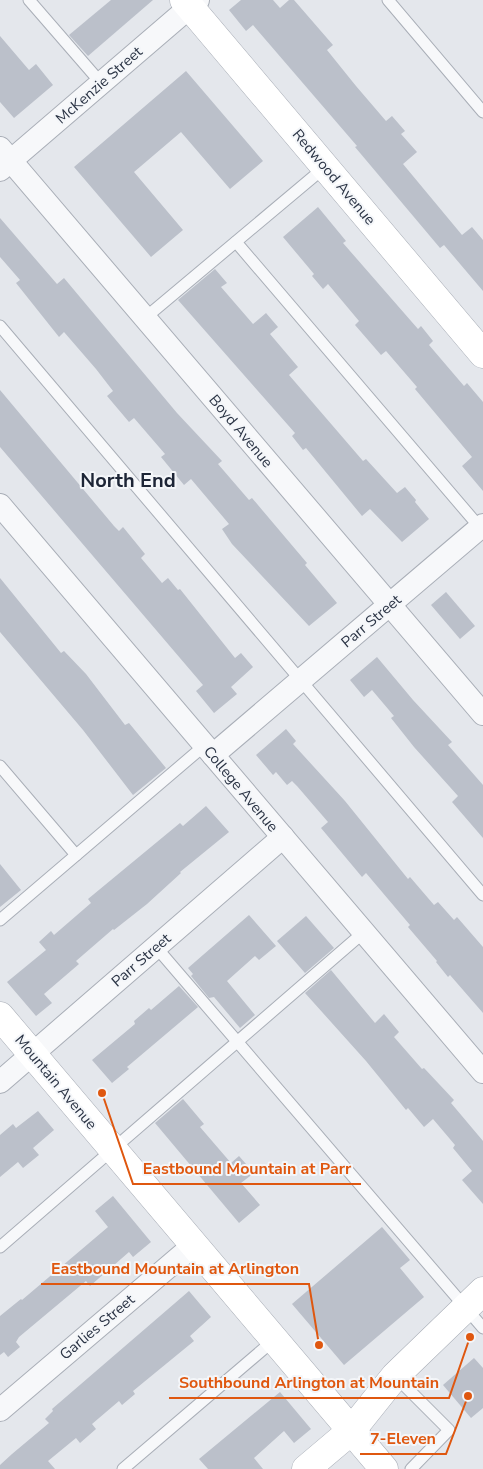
<svg xmlns="http://www.w3.org/2000/svg" width="483" height="1469" font-family="'Nunito Sans',sans-serif">
	<rect width="100%" height="100%" fill="#e4e7ec"/>
	<g fill="#bbc0ca">
		<path d="M111,0H153L88,56L69,35Z"/>
		<path d="M241,0H273L280,8L289,0H294L333,45L327,50L356,86L386,121L392,116L405,131L401,134L417,152L403,164L462,235L472,227L483,240V291L444,245L440,248L355,147L357,146L253,25L246,31L229,10Z"/>
		<path d="M0,36L29,70L36,64L53,85L14,118L0,102Z"/>
		<path d="M186,71L263,161L230,189L181,132L134,172L183,230L151,257L74,167Z"/>
		<path d="M318,207L346,241L343,243L418,329L421,326L433,341L429,345L464,386L467,383L483,402V491L462,466L472,457L415,389L417,387L386,351L381,355L355,325L359,321L328,284L323,289L312,276L314,274L283,237Z"/>
		<path d="M0,218L57,284L64,278L177,413L222,461L218,464L249,500L252,498L307,563L305,565L337,603L309,626L232,544L222,529L229,524L191,479L184,485L161,457L165,454L134,418L129,422L107,396L113,391L96,369L64,332L59,337L16,283L20,280L0,257Z"/>
		<path d="M215,269L227,283L221,287L253,324L266,313L278,327L270,334L298,367L289,375L363,461L366,459L397,493L405,487L416,500L415,502L429,519L402,542L370,509L362,516L306,448L303,450L292,436L295,433L178,300Z"/>
		<path d="M0,390L114,526L119,531L123,527L145,554L141,558L162,583L168,578L178,590L180,589L235,658L241,653L253,667L231,687L237,694L214,713L196,691L203,685L0,447Z"/>
		<path d="M0,578L61,653L64,651L86,674L125,725L129,723L166,768L133,795L83,730L0,632Z"/>
		<path d="M446,592L475,626L460,639L431,605Z"/>
		<path d="M377,657L413,700L452,742L448,745L483,785V838L452,802L458,796L414,747L391,718L394,716L372,690L364,697L350,680Z"/>
		<path d="M286,729L296,741L293,744L345,801L408,879L410,877L434,905L438,902L454,920L457,917L483,947V1013L450,975L448,977L436,962L437,961L408,927L410,925L366,873L362,877L321,828L328,822L297,786L292,781L287,785L276,772L273,775L256,755Z"/>
		<path d="M206,806L229,832L180,872L181,873L147,904L114,930L113,929L76,961L79,964L44,994L52,1003L36,1016L7,982L46,950L39,942L51,931L54,935L91,903L88,899L180,823L183,826Z"/>
		<path d="M0,864L21,890L0,907Z"/>
		<path d="M249,915L276,946L259,960L255,956L227,981L255,1015L240,1028L214,997L209,998L191,976L193,974L188,968Z"/>
		<path d="M306,916L334,948L305,973L277,941Z"/>
		<path d="M331,970L375,1023L384,1014L399,1032L394,1037L422,1069L424,1068L454,1100L451,1103L483,1141V1204L462,1180L472,1171L453,1148L455,1145L433,1119L424,1127L408,1108L406,1110L366,1061L305,993Z"/>
		<path d="M179,986L198,1007L127,1067L129,1069L112,1083L92,1060L135,1024L134,1021L149,1008L151,1010Z"/>
		<path d="M183,1099L204,1124L200,1127L231,1163L239,1156L254,1173L241,1183L260,1205L239,1223L155,1123Z"/>
		<path d="M38,1111L54,1130L33,1148L39,1155L23,1168L18,1162L0,1177V1135L13,1124L16,1128Z"/>
		<path d="M113,1196L151,1242L133,1257L129,1252L90,1286L86,1281L19,1337L16,1342L20,1347L8,1357L4,1352L0,1355V1316L21,1299L22,1300L108,1227L95,1211Z"/>
		<path d="M382,1227L410,1260L400,1268L424,1297L344,1365L292,1304Z"/>
		<path d="M189,1291L211,1317L190,1336L194,1341L133,1391L135,1394L122,1405L119,1401L92,1424L96,1429L80,1443L76,1438L48,1461L55,1469H0V1465L12,1454L49,1423L45,1419L53,1411L52,1409Z"/>
		<path d="M474,1358L483,1368V1408L471,1418L443,1385Z"/>
		<path d="M280,1392L311,1429L294,1443L284,1431L254,1458L263,1469H208L199,1459Z"/>
	</g>
	<g fill="none" stroke-linecap="round" stroke-linejoin="round">
		<defs>
			<g id="lane">
				<path d="M29,0L101,83"/>
				<path d="M388,0L483,112"/>
				<path d="M236,242L482,530"/>
				<path d="M145,318L325,167"/>
				<path d="M0,326L483,895"/>
				<path d="M0,766L76,855"/>
				<path d="M0,920L205,745"/>
				<path d="M156,947L483,1328"/>
				<path d="M0,1247L364,932"/>
				<path d="M395,1376L449,1430L411,1469"/>
				<path d="M123,1469L274,1340"/>
			</g>
			<g id="street">
				<path d="M0,148L483,714"/>
				<path d="M0,170L198,0"/>
				<path d="M0,505L483,1072"/>
				<path d="M213,755L483,525"/>
				<path d="M0,1082L283,837"/>
				<path d="M0,1410L194,1245"/>
			</g>
			<g id="secondary">
				<path d="M184,0L483,354"/>
				<path d="M0,1016L384,1469"/>
				<path d="M306,1469L351,1431L395,1376L483,1291"/>
			</g>
		</defs>
		<use href="#lane" stroke="#a9aeb7" stroke-width="13"/>
		<use href="#street" stroke="#a9aeb7" stroke-width="24"/>
		<use href="#secondary" stroke="#a9aeb7" stroke-width="29"/>
		<use href="#lane" stroke="#f7f8fa" stroke-width="11"/>
		<use href="#street" stroke="#f7f8fa" stroke-width="22"/>
		<use href="#secondary" stroke="#fff" stroke-width="28"/>
	</g>
	<g text-anchor="middle" stroke-width="4" stroke-linejoin="round" paint-order="stroke">
		<g font-size="15" fill="#2b3445" stroke="#f4f6f9">
			<text transform="translate(99 85) rotate(-41)" y="5">McKenzie Street</text>
			<text transform="translate(334 177) rotate(50)" y="5">Redwood Avenue</text>
			<text transform="translate(241 431) rotate(50)" y="5">Boyd Avenue</text>
			<text transform="translate(371 621) rotate(-40)" y="5">Parr Street</text>
			<text transform="translate(241 789) rotate(50)" y="5">College Avenue</text>
			<text transform="translate(141 960) rotate(-41)" y="5">Parr Street</text>
			<text transform="translate(56 1082) rotate(50)" y="5">Mountain Avenue</text>
			<text transform="translate(97 1327) rotate(-40)" y="5">Garlies Street</text>
		</g>
		<g font-size="20" font-weight="bold" fill="#1d2536" stroke="#f4f6f9">
			<text x="128" y="487">North End</text>
		</g>
	</g>
	<path fill="none" stroke="#df570f" stroke-width="2" d="M102 1093L133 1184H361M319 1345L309 1284H41M470 1337L449 1398H169M468 1396L446 1454H360"/>
	<g fill="#df570f" stroke="#f4f6f9" stroke-width="2">
		<circle cx="102" cy="1093" r="5"/>
		<circle cx="319" cy="1345" r="5"/>
		<circle cx="470" cy="1337" r="5"/>
		<circle cx="468" cy="1396" r="5"/>
	</g>
	<g font-size="16" text-anchor="middle" font-weight="bold" fill="#df570f" stroke="#f4f6f9" stroke-width="4" stroke-linejoin="round" paint-order="stroke">
		<text x="247" y="1174">Eastbound Mountain at Parr</text>
		<text x="175" y="1274">Eastbound Mountain at Arlington</text>
		<text x="309" y="1388">Southbound Arlington at Mountain</text>
		<text x="403" y="1444">7-Eleven</text>
	</g>
</svg>
